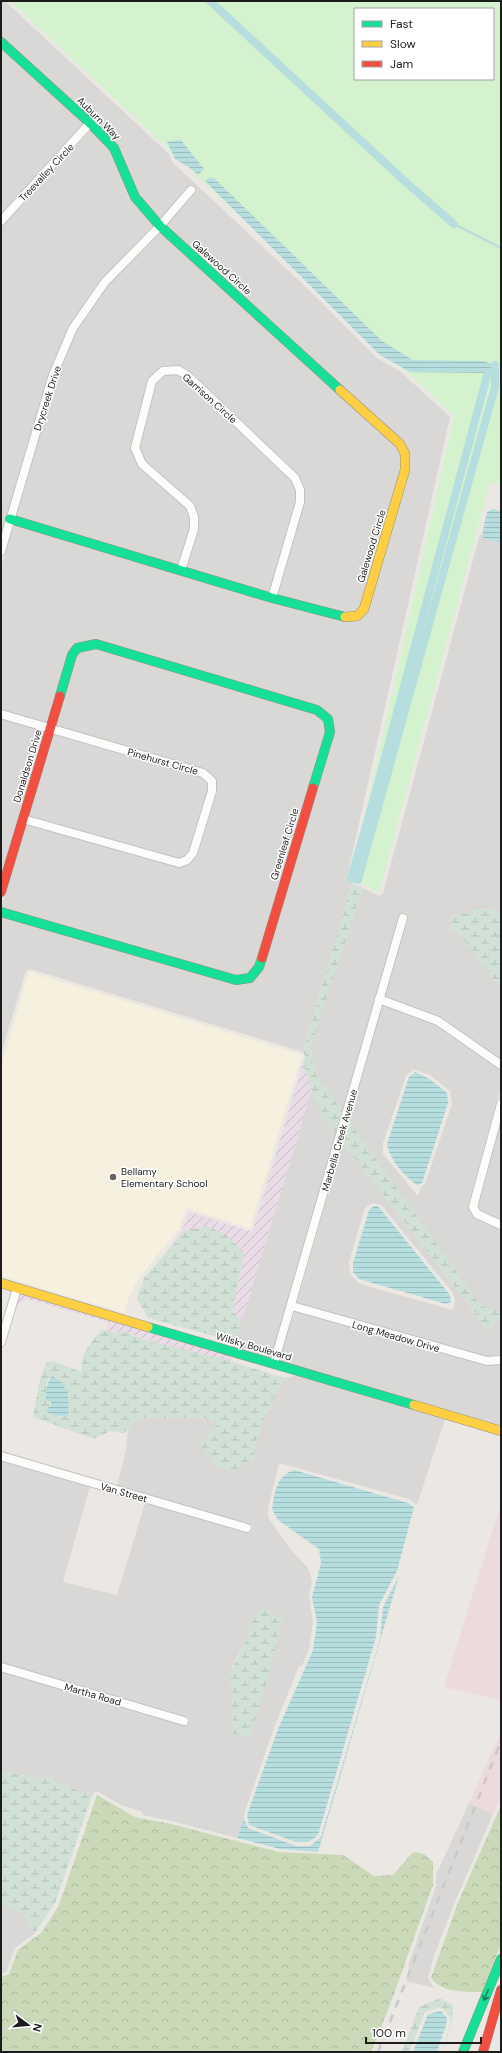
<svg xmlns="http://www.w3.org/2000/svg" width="502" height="2053" font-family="'DM Sans',sans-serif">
	<defs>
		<pattern id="industrial-furrows" width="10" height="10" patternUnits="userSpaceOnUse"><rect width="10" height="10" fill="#e9dce6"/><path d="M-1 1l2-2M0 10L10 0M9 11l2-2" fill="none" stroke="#c7bcc5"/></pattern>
		<pattern id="forest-crowns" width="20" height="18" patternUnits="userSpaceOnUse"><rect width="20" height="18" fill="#cadab9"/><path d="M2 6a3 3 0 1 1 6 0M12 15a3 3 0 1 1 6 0" fill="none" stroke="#adba9e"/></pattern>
		<pattern id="wetland-marsh" width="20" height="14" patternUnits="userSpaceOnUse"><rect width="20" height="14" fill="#d2e1d5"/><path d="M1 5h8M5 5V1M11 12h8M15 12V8" fill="none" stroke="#b4c0b6"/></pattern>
		<pattern id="water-rules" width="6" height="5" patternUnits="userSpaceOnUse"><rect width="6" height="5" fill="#b7dedf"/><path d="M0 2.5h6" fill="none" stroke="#9dbebf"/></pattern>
	</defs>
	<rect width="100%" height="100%" fill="#ebe8e4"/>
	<g fill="#dad8d6" fill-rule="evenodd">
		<path d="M1,1H5L169,154L172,162L309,290L377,358L400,371L450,417L347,877L348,881L352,883L303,1052L30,969L26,971L1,1054V916L250,982L332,718L76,643L72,645L47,723L1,710V567L14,524L358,620L410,455L166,226L197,190L189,185L160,219L139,196L93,121L1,36Z"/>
		<path d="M1,47L84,124L1,214Z"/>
		<path d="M91,130L110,150L154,225L102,279L70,326L49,373L1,534V227Z"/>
		<path d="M161,232L397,447L401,455V469L360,607L355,613H346L278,595L304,503V490L299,477L191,373L180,367H163L149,378L130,447L138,466L186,508L190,518V528L178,565L16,517L57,376L77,330L109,284Z"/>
		<path d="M177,374L186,379L291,480L295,490L296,501L269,593L187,568L198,530L199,516L194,505L146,462L139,448L156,383L165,375Z"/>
		<path d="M480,534L483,538L501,543V911L474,908L473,914H453L450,930L458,932L501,989V1060L440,1018L384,997L409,916L401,913L342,1111L315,1073L310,1045L363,888L379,896L383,893Z"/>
		<path d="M96,649L315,713L324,721L325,732L255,965L247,975L236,976L1,908L26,824L178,867L189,864L198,854L217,792L216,781L206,770L55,726L76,657L80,652Z"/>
		<path d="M1,718L44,731L1,876Z"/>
		<path d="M53,734L201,777L207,783L208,790L189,851L185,857L178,859L28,816Z"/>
		<path d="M382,1005L436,1024L500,1070L501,1087L468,1205L475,1217L501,1229V1309H488L479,1303L349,1121ZM413,1069L430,1075L450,1091L452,1104L425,1184L421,1187L418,1196L383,1154V1143L406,1076Z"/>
		<path d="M312,1089L320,1114L336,1134L271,1358L234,1347Z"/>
		<path d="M501,1120V1221L480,1211L477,1206Z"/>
		<path d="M343,1143L476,1314L486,1331L499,1320L501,1312V1354L499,1356L487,1357L297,1303ZM372,1203L381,1205L453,1293L455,1301L453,1310L360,1284L350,1274L349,1262L365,1208Z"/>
		<path d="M295,1311L486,1365L501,1364V1426L279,1361Z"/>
		<path d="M299,1375L445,1419L417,1505L409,1499L279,1463L268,1508V1517L290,1549L308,1568L312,1581L309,1597L313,1622L309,1649L302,1666H299L274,1728L244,1814V1819L237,1838L171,1821L143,1815L141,1811L123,1806L98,1792H94L92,1796L52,1780L1,1771V1671L187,1726L190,1719L1,1663V1460L90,1486L63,1582L117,1595L145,1503L115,1496V1494L250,1533L253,1526L117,1486L126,1450L128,1430L135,1421L142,1418H205L217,1424L201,1446L253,1460L261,1425L284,1378ZM282,1619L250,1736L234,1734L232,1667L247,1638L252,1620Z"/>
		<path d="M469,1803L493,1814L454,1904L434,1956L428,1978L434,1988L407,1981L409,1963L436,1886V1875Z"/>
		<path d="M1,1904L21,1912L35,1933L15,1948L6,1972L1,1974Z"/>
	</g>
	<g fill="#eddbdb">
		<path d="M501,1503V1700L444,1687Z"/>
		<path d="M501,1731V1797L493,1814L469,1803Z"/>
	</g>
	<g fill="url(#industrial-furrows)">
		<path d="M303,1063L312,1089L242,1321L232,1311L244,1253L168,1251L164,1255L181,1232L189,1212L249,1231L253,1230Z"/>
		<path d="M20,1293L232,1355L230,1361L174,1348L124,1332L114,1333L106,1331L108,1322L27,1299L17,1304Z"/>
	</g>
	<path fill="#f6f1de" d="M29,972L302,1055L250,1228L187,1208L178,1230L139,1278L129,1296L125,1313L1,1276V1067Z"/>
	<g fill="url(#forest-crowns)">
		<path d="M97,1795L135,1817L171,1824L279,1852L343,1855L374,1876L393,1875L413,1852L424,1854L433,1862V1885L390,2005L371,2052H1V1977L9,1974L18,1950L42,1932L59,1905Z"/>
		<path d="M501,1805V1944L482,1992C465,1992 442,1993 431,1978L457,1905Z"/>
	</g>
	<g fill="url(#wetland-marsh)" fill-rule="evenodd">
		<path d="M352,883L363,888L311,1045L315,1073L342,1111L336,1134L320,1114L303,1063L305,1056L303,1052Z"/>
		<path d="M474,908L501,911V989L458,932L450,930L453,914H473Z"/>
		<path d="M349,1121L479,1303L488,1309H501L499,1320L486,1331L476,1314L343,1143Z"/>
		<path d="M207,1226L226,1235L244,1253L232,1311L242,1321L236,1342L148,1318L137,1298L144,1278L185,1231Z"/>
		<path d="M102,1330L114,1333L124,1332L146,1340L230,1361L284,1378L261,1425L253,1460L235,1470L219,1468L201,1446L217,1424L205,1418H142L135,1421L128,1430L123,1433L110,1431L94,1439L33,1417L40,1379L46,1363L53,1361L82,1372C78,1356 92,1341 102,1330ZM49,1377C71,1387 73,1397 61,1417L44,1411L51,1405L46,1384Z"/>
		<path d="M262,1608L282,1619L269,1675L250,1736L234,1734L230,1673L247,1638L252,1620Z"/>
		<path d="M1,1771L52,1780L92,1796L55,1903L35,1933L21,1912L1,1904Z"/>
		<path d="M440,1998L454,2006L450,2029L443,2052L450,2025V2017L441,2007L425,2012L409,2052H402L419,2007Z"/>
	</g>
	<path fill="#d4f2ce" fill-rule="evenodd" d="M10,1H501V485L490,482L379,892L351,878L454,416ZM355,9H493V79H355Z"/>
	<g fill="url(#water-rules)">
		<path d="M181,140L204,169L198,175L192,169L175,159L167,142Z"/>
		<path d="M208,178H214L382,341L413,360L483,361L495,365L488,373L410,372L380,355L205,181Z"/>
		<path d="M493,509L501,511V543L483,538L482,535L487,512Z"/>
		<path d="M415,1072L428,1078L447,1093L448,1103L422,1183L417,1185C404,1176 390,1160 387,1144L409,1077Z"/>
		<path d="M374,1206H378L450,1295L451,1302L446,1304L359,1279L353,1272V1263L369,1210Z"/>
		<path d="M52,1376L65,1384L64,1387L68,1393L69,1415L57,1416L44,1411L51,1405V1402L46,1400C45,1394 47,1379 52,1376Z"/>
		<path d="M294,1470L408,1503L414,1507L397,1571L379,1605L376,1637L318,1835L309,1842H296L249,1825L247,1815L278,1729L313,1650L317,1622L312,1597L321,1563L319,1549L278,1520L272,1509C275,1492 276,1476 294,1470Z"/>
		<path d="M399,1576L318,1852L280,1849L237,1838L244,1819L248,1828L296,1846H310L321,1837L380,1639L383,1607Z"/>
		<path d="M441,2011L447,2018L446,2025L437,2052H413L428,2014Z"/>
	</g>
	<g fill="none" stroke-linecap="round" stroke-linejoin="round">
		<path stroke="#b7dedf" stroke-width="2.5" d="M454,224L501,248"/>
		<g stroke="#b7dedf" stroke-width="8">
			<path d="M210,1L410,186L454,224"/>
			<path d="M488,372L379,780L351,878L358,880L495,387V365"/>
		</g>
		<defs>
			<g id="street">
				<path d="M1,221L90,123"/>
				<path d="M1,551L53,375L73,328L105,282L160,226L191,190"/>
				<path d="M181,570L194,529V517L190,506L142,464L135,448L152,381L163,371L178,370L188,376L295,478L300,490V502L272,598"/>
				<path d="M1,714L203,773L212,781V791L193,853L187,860L179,863L23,819"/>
				<path d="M379,999L438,1021L501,1065"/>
				<path d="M501,1104L473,1207L477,1214L501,1225"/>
				<path d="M292,1306L487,1361L501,1360"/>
				<path d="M1,1342L17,1288"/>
				<path d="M274,1363L403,918"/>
				<path d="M1,1456L247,1528"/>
				<path d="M1,1667L184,1721"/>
			</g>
			<g id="fast">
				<path d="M1,42L90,123L114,148L135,197L160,226L340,390"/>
				<path d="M10,519L272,598L345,617"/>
				<path d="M60,696L72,655L77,648L96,644L317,710L328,719L330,732L313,788"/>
				<path d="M1,912L236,980L250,978L259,967L262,958"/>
				<path d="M148,1327L414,1405"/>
				<path d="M463,2052L501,1959"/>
			</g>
			<g id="slow">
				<path d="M340,390L400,444L405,454V470L364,609L357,616L345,617"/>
				<path d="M1,1283L148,1327"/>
				<path d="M414,1405L501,1431"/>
			</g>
			<g id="jam">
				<path d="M1,892L60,696"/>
				<path d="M262,958L313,788"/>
				<path d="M483,2052L501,1990"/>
			</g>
		</defs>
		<use href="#street" stroke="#c3c2c0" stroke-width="10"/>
		<use href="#fast" stroke="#95927c" stroke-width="10"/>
		<use href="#slow" stroke="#95927c" stroke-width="10"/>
		<use href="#jam" stroke="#95927c" stroke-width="10"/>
		<use href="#street" stroke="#fcfcfb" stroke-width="8"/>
		<use href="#fast" stroke="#16e098" stroke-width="9"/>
		<use href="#slow" stroke="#ffcf43" stroke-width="9"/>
		<use href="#jam" stroke="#f24e42" stroke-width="9"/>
		<path stroke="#c9c9c8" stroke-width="2.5" stroke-dasharray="8 8" stroke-linecap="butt" d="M378,2052L501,1741"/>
	</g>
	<defs><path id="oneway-shaft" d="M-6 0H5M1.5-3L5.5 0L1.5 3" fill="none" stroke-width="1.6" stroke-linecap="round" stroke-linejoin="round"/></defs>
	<use stroke="#197e5a" href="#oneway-shaft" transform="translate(486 1995) rotate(112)"/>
	<circle fill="#646362" stroke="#fff" stroke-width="1.5" cx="113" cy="1177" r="4"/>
	<g text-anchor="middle" stroke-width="3" stroke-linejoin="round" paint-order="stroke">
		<g font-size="10" fill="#1c1c1c" stroke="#fff">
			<text transform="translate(99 118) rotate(45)" y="4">Auburn Way</text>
			<text transform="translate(46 172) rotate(-47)" y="4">Treevalley Circle</text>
			<text transform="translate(222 267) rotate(42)" y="4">Galewood Circle</text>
			<text transform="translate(47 398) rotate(-72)" y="4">Drycreek Drive</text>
			<text transform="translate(210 398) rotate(42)" y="4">Garrison Circle</text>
			<text transform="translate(371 546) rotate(-73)" y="4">Galewood Circle</text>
			<text transform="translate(163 761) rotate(16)" y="4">Pinehurst Circle</text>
			<text transform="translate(27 766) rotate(-73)" y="4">Donaldson Drive</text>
			<text transform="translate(284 844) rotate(-73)" y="4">Greenleaf Circle</text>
			<text transform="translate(339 1140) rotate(-74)" y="4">Marbella Creek Avenue</text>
			<text transform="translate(396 1336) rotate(16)" y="4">Long Meadow Drive</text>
			<text transform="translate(254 1346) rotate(16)" y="4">Wilsky Boulevard</text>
			<text transform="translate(124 1492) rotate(16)" y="4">Van Street</text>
			<text transform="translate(93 1694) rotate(16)" y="4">Martha Road</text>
		</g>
		<g font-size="10" fill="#1c1c1c" stroke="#fff" text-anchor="start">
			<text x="121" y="1175">Bellamy<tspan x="121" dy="12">Elementary School</tspan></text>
		</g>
	</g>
	<rect width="502" height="2053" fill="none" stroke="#1c1c1c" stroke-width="4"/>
	<rect x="354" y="8" width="140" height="72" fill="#ffffff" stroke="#a4a4a4"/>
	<rect x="362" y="21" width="20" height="6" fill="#16e098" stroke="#a4a4a4"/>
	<text x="390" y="28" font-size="12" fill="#1c1c1c">Fast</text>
	<rect x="362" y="41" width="20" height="6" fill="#ffcf43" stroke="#a4a4a4"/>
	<text x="390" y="48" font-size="12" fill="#1c1c1c">Slow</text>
	<rect x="362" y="61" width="20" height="6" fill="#f24e42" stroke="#a4a4a4"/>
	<text x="390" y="68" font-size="12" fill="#1c1c1c">Jam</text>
	<g transform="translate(28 2025) rotate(106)" stroke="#ffffff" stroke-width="3" paint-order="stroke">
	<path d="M0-3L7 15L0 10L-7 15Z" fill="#1c1c1c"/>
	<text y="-6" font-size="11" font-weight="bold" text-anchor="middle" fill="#1c1c1c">N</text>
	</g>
	<path d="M366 2037v6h115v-6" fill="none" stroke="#1c1c1c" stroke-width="2"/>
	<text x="372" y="2037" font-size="12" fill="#1c1c1c" stroke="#ffffff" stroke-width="3" paint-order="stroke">100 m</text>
</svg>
